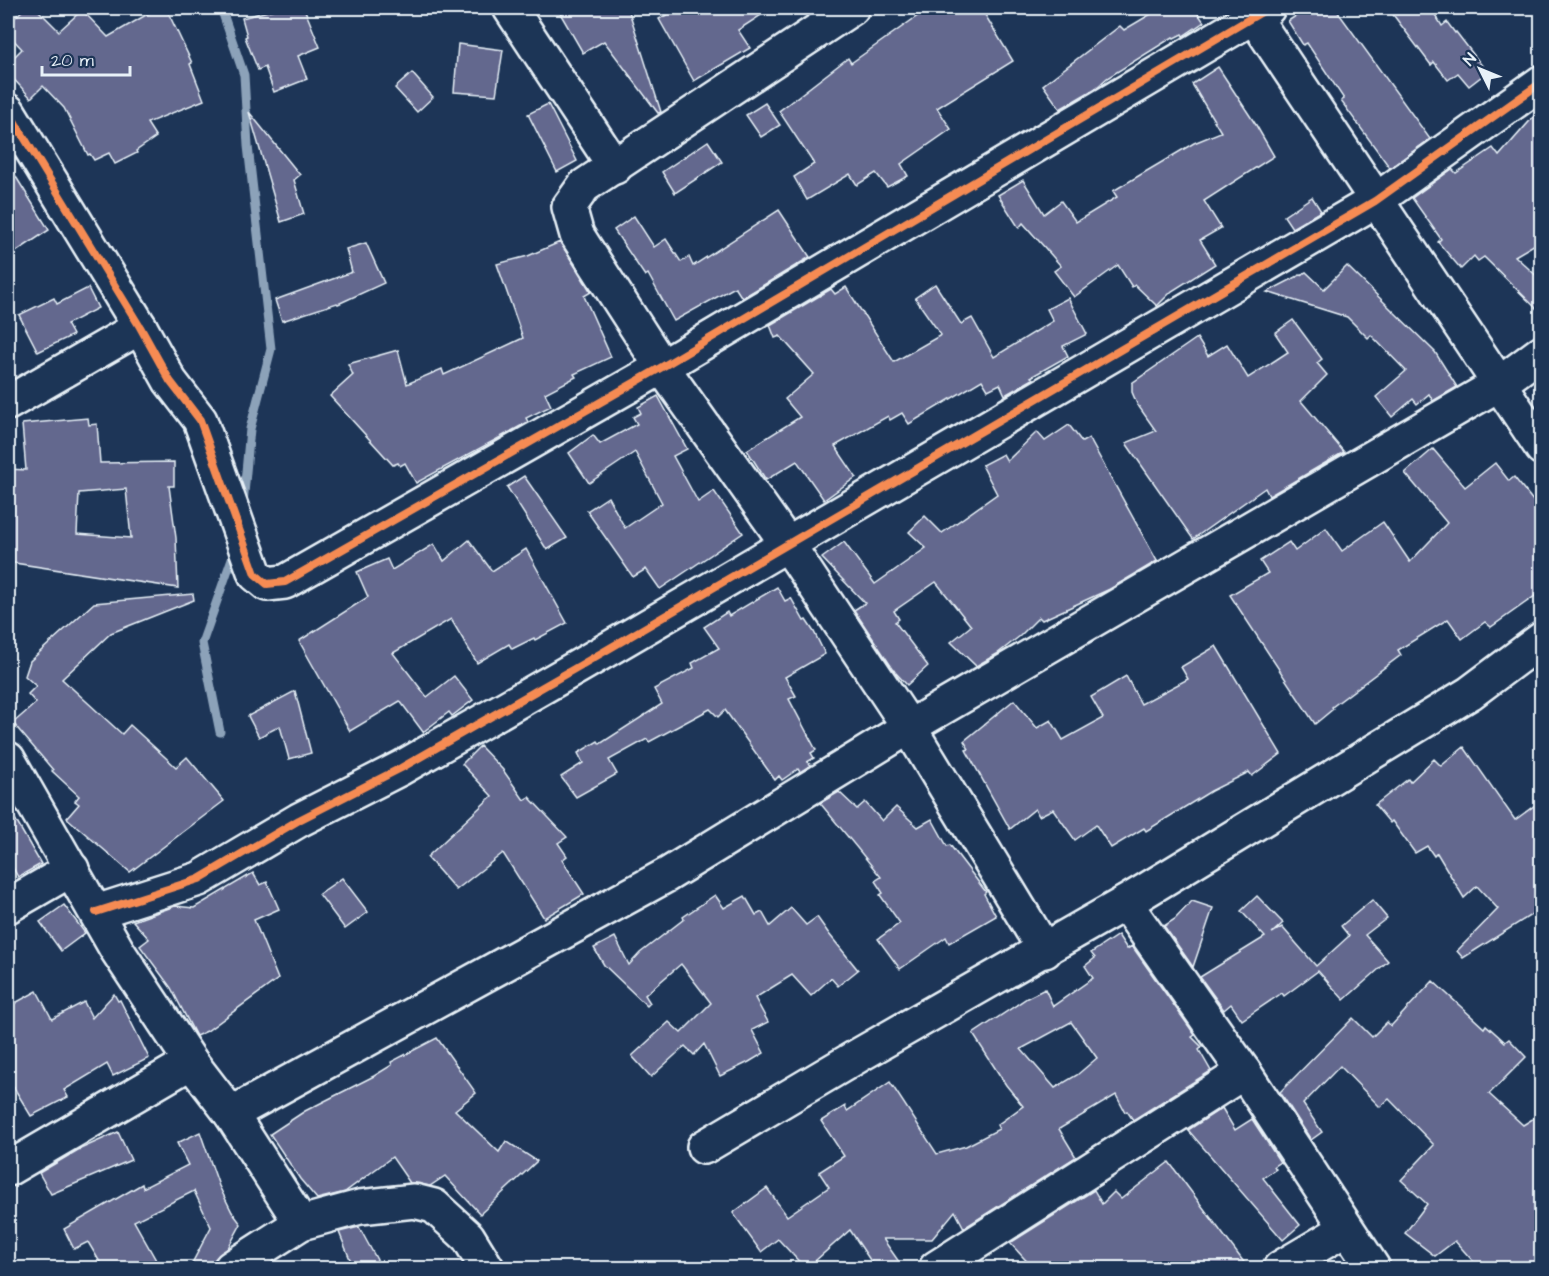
<svg xmlns="http://www.w3.org/2000/svg" width="1549" height="1276" font-family="'Architects Daughter',sans-serif">
	<rect width="100%" height="100%" fill="#1d3557"/>
	<filter id="ink" filterUnits="userSpaceOnUse"><feTurbulence type="fractalNoise" baseFrequency=".0167" numOctaves="2"/><feDisplacementMap in="SourceGraphic" scale="12" xChannelSelector="R" yChannelSelector="G"/><feConvolveMatrix kernelMatrix="1 2 1 2 8 2 1 2 1" color-interpolation-filters="sRGB"/></filter>
	<g filter="url(#ink)">
		<g fill="none" stroke-linecap="round" stroke-linejoin="round">
			<g stroke="#8ca2b9" stroke-width="9">
				<path d="M221,8L244,75L248,146L271,349L250,429L243,504"/>
				<path d="M220,732L202,643L235,550"/>
			</g>
		</g>
		<g fill="#64688e" stroke="#e8f1f8" stroke-width="1.5" fill-rule="evenodd">
			<path d="M25,8H36L59,31L82,10L108,37L158,8H166L192,63L190,64L204,100L147,123L156,137L136,151L137,153L115,164L109,153L94,160L90,154L88,155L64,108L43,86L31,98L8,73V63L22,49L8,34V24Z"/>
			<path d="M279,8H304L320,47L298,56L307,79L274,92L265,67L258,70L245,37L247,36L242,18Z"/>
			<path d="M557,8H628L661,112L658,113L604,41L583,53Z"/>
			<path d="M679,8H772L738,30L750,48L694,81L659,19Z"/>
			<path d="M929,8H981L1013,61L937,108L951,129L901,164L908,176L887,187L876,173L857,185L850,174L807,200L794,177L814,164L779,111L848,58L851,63Z"/>
			<path d="M1161,8H1194L1204,22L1183,36L1182,34L1174,38L1173,37L1107,78L1096,88L1060,109L1043,85L1120,26L1124,30Z"/>
			<path d="M1308,8H1335L1430,139L1390,168L1341,101L1344,99L1307,43L1303,45L1288,21Z"/>
			<path d="M1388,8H1431L1442,26L1447,22L1455,33L1456,32L1487,72L1469,86L1458,73L1448,80L1434,62L1431,65Z"/>
			<path d="M458,44L503,50L496,95L454,92Z"/>
			<path d="M1218,67L1256,125L1274,156L1204,201L1221,228L1200,240L1215,264L1172,291L1157,306L1135,285L1132,287L1118,265L1074,297L1054,271L1061,266L1023,223L1019,228L998,195L1023,180L1044,214L1061,201L1076,222L1117,197L1113,191L1194,143L1221,132L1192,84Z"/>
			<path d="M412,73L433,97L417,112L395,88Z"/>
			<path d="M765,103L780,125L761,137L746,115Z"/>
			<path d="M548,104L577,161L557,172L528,114Z"/>
			<path d="M1542,107V240L1515,256L1542,281V314L1484,257L1478,261L1474,256L1461,269L1438,242L1441,239L1412,198L1452,169L1456,173L1493,148L1499,156Z"/>
			<path d="M249,112L300,175L294,180L304,214L281,222Z"/>
			<path d="M708,141L722,162L675,193L662,172Z"/>
			<path d="M8,164L49,230L8,257Z"/>
			<path d="M1312,197L1321,211L1292,228L1284,216Z"/>
			<path d="M779,210L810,257L742,298L735,287L674,321L648,274L645,276L614,230L634,216L654,247L666,239L681,262L689,257L693,266Z"/>
			<path d="M560,242L591,292L584,296L611,357L574,374L576,377L545,393L551,406L526,418L528,422L416,483L405,463L400,466L398,463L393,465L330,396L353,375L348,364L398,350L407,384L442,369L444,375L523,338L497,264L528,256Z"/>
			<path d="M366,243L384,283L338,304L337,303L282,321L275,300L352,272L346,249Z"/>
			<path d="M1347,266L1435,352L1457,387L1433,401L1429,394L1417,404L1413,399L1392,417L1376,397L1406,371L1371,335L1368,338L1347,317L1267,292L1306,272L1324,289Z"/>
			<path d="M935,284L961,324L972,318L994,357L1053,321L1047,309L1068,298L1087,334L1063,346L1068,356L1031,377L1033,379L1005,395L1000,384L988,390L982,380L909,424L902,413L890,420L888,416L835,446L856,477L824,500L797,461L766,480L747,450L800,417L785,399L814,374L780,336L775,338L770,325L831,289L835,294L846,287L894,362L941,335L915,298Z"/>
			<path d="M88,288L98,308L67,324L73,335L38,352L19,315L54,298L57,304Z"/>
			<path d="M1293,320L1322,359L1317,363L1327,375L1301,401L1344,452L1269,496L1265,488L1193,539L1126,443L1156,431L1137,404L1132,392V383L1197,338L1208,356L1227,344L1248,378L1288,352L1275,333Z"/>
			<path d="M658,396L687,449L673,456L698,502L714,491L743,533L660,589L646,569L633,577L587,511L608,497L625,528L662,503L635,452L589,483L569,453L593,435L600,444L637,424L633,417L641,413L638,407Z"/>
			<path d="M88,418L89,425L97,424L100,463L174,462V486H169L176,538L178,588L8,562V469L26,470L22,424ZM126,489L131,538L77,534L79,493Z"/>
			<path d="M1069,425L1082,442L1089,438L1157,561L1110,589L1042,620L1039,617L1020,636L997,654L976,666L951,642L971,626L936,582L894,611L899,619L895,622L928,666L907,685L895,672L854,610L865,603L822,558L844,542L875,584L926,548L909,532L925,516L942,533L997,494L982,465L1003,454L1007,461L1037,432L1045,441Z"/>
			<path d="M1433,449L1465,487L1495,463L1509,481L1514,477L1542,512V591L1491,627L1485,622L1462,639L1448,619L1398,650L1401,655L1332,707L1333,709L1315,724L1230,595L1268,573L1260,561L1289,542L1295,551L1326,528L1342,551L1383,522L1410,562L1447,523L1405,473Z"/>
			<path d="M524,476L567,538L547,550L507,487Z"/>
			<path d="M469,540L492,571L526,549L567,623L535,640L534,638L512,649L509,644L477,663L451,619L393,653L427,697L454,676L473,700L452,716L449,712L423,732L400,701L350,731L299,641L368,597L357,572L387,559L392,570L434,544L444,561Z"/>
			<path d="M777,587L785,601L791,598L804,621L806,620L814,632L825,654L785,677L796,696L789,699L816,750L811,753L814,758L807,762L811,765L800,772L798,769L782,780L779,776L775,780L725,710L718,717L710,709L649,742L647,739L609,760L617,774L576,797L561,777L583,763L578,753L598,741L600,744L662,704L654,689L694,668L692,663L719,648L704,627L727,612L729,616Z"/>
			<path d="M193,594L194,600L111,633L62,679L122,734L130,725L176,767L187,757L224,801L130,872L67,818L79,804L75,801L79,796L52,771L53,770L13,723L36,703L28,694L36,686L25,676L30,661L94,603Z"/>
			<path d="M1216,646L1281,754L1252,776L1249,772L1211,791L1146,831L1144,828L1111,848L1096,825L1075,840L1053,809L1039,816L1035,809L1010,829L966,750L969,749L964,741L1014,700L1037,728L1051,720L1063,740L1103,718L1091,697L1126,676L1141,704L1188,679L1181,667Z"/>
			<path d="M295,691L311,753L289,759L280,726L259,737L248,716Z"/>
			<path d="M480,746L503,770L524,800L529,797L567,837L558,843L567,856L562,860L584,894L544,918L503,853L456,890L427,857L492,796L462,764Z"/>
			<path d="M1464,747L1515,820L1542,800V908L1463,958L1457,951L1498,909L1477,886L1464,898L1437,853L1434,856L1427,846L1415,853L1392,821L1390,823L1375,805L1408,779L1410,782L1434,759L1441,766Z"/>
			<path d="M839,792L857,809L865,802L882,821L896,807L918,827L932,819L947,846L950,845L986,892L984,894L996,916L949,943L946,937L900,969L878,939L900,923L880,895L883,893L875,881L881,877L820,803Z"/>
			<path d="M8,807L41,864L18,877L8,859Z"/>
			<path d="M253,873L260,885L267,882L279,909L254,920L278,979L207,1031L196,1036L171,988L140,946L149,939L133,921L175,906L194,908Z"/>
			<path d="M342,878L368,912L345,929L319,894Z"/>
			<path d="M715,895L724,908L745,896L756,915L762,912L770,926L791,908L806,925L817,917L829,934L858,970L838,986L831,978L811,996L792,975L755,998L768,1022L752,1030L764,1053L749,1062L720,1076L704,1044L694,1055L685,1046L651,1077L632,1056L669,1022L681,1033L711,1003L681,964L645,995L650,1003L647,1006L604,965L594,948L615,937L629,965L640,953L684,919L683,917Z"/>
			<path d="M1257,896L1283,923L1272,933L1282,927L1316,966L1349,936L1341,926L1372,900L1387,918L1365,935L1388,961L1344,1000L1318,971L1284,996L1282,993L1242,1020L1231,1004L1224,1010L1200,977L1265,937L1241,911Z"/>
			<path d="M1192,901L1213,908L1193,967L1164,926L1175,919Z"/>
			<path d="M64,905L85,933L61,951L40,922Z"/>
			<path d="M1118,935L1127,949L1132,946L1195,1035L1192,1037L1202,1047L1199,1050L1211,1071L1133,1120L1127,1111L1125,1112L1116,1095L1059,1129L1076,1157L964,1228L955,1211L932,1239H883L904,1269H876L850,1230L806,1269L778,1239L761,1252L733,1213L767,1188L787,1216L829,1187L819,1172L844,1156L821,1121L845,1106L847,1111L890,1082L937,1154L966,1146L999,1129L997,1125L1023,1106L1006,1085L973,1034L1027,998L1045,989L1053,1006L1093,978L1085,966L1095,958L1091,953ZM1071,1022L1097,1058L1077,1075L1055,1088L1021,1049Z"/>
			<path d="M1433,981L1484,1028L1486,1025L1505,1042L1509,1039L1526,1057L1489,1094L1523,1125L1542,1113V1269H1480L1455,1241L1435,1256L1405,1233L1427,1204L1401,1180L1434,1145L1389,1099L1380,1107L1340,1066L1303,1104L1322,1132L1311,1140L1280,1092L1353,1018L1372,1037L1387,1022L1391,1026Z"/>
			<path d="M37,991L52,1019L84,1002L92,1018L114,994L118,1001L120,1000L149,1058L113,1076L107,1064L64,1090L68,1097L31,1116L8,1078V1007Z"/>
			<path d="M437,1038L476,1093L455,1110L499,1152L506,1141L537,1161L480,1214L445,1176L430,1186L410,1183L392,1157L345,1192L317,1199L300,1179L270,1134L305,1111L374,1076L392,1065L391,1062Z"/>
			<path d="M1222,1108L1235,1130L1252,1119L1280,1162L1274,1166L1276,1169L1263,1178L1300,1225L1283,1240L1188,1130Z"/>
			<path d="M118,1132L131,1160L51,1194L39,1173L78,1150Z"/>
			<path d="M200,1132L219,1186L232,1212L241,1224L228,1248L215,1259L209,1269H189L211,1227L194,1191L134,1221L161,1269H104L88,1242L74,1249L64,1229L142,1184L143,1188L188,1165L177,1143Z"/>
			<path d="M1169,1162L1249,1269H1034L1010,1243L1094,1190L1102,1204L1114,1192L1121,1199Z"/>
			<path d="M359,1227L371,1249L382,1269H354L339,1232Z"/>
		</g>
		<g fill="none" stroke-linecap="round" stroke-linejoin="round">
			<defs>
				<g id="minor">
					<path d="M510,8L615,167"/>
					<path d="M852,8L584,186L569,207L577,235L662,367L788,545L909,727L1045,951"/>
					<path d="M1248,8L1542,448"/>
					<path d="M8,111L140,327L170,381L200,420L255,574L267,584L285,582L662,367L1268,8"/>
					<path d="M8,403L140,327"/>
					<path d="M8,759L117,950L191,1062L231,1114L301,1223"/>
					<path d="M1125,903L1244,1072L1373,1268"/>
					<path d="M8,906L72,869"/>
					<path d="M96,912L199,879L299,820L401,768L581,665L1375,201L1542,82"/>
					<path d="M231,1114L667,875L909,727L1499,384L1542,352"/>
					<path d="M704,1147L861,1054L1125,903L1470,693L1542,639"/>
					<path d="M8,1169L191,1062"/>
					<path d="M231,1268L301,1223L360,1207L414,1201L434,1206L468,1237L487,1268"/>
					<path d="M936,1268L1244,1072"/>
					<path d="M1280,1268L1346,1229"/>
				</g>
			</defs>
			<use href="#minor" stroke="#e8f1f8" stroke-width="38"/>
			<use href="#minor" stroke="#1d3557" stroke-width="33"/>
			<defs>
				<g id="cycleway">
					<path d="M8,111L140,327L170,381L200,420L255,574L267,584L285,582L662,367L1268,8"/>
					<path d="M96,912L199,879L299,820L401,768L581,665L1375,201L1542,82"/>
				</g>
			</defs>
			<use href="#cycleway" stroke="#1d3557" stroke-width="11"/>
			<use href="#cycleway" stroke="#f68b52" stroke-width="8"/>
		</g>
	</g>
	<rect width="1549" height="1276" fill="none" stroke="#1d3557" stroke-width="30"/>
	<rect x="15" y="15" width="1519" height="1246" fill="none" stroke="#e8f1f8" stroke-width="2" filter="url(#ink)"/>
	<g transform="translate(1480 69) rotate(313)" stroke="#1d3557" stroke-width="4.5" paint-order="stroke">
	<path d="M0-4.5L10 22L0 15L-10 22Z" fill="#e8f1f8"/>
	<text y="-9" font-size="16" font-weight="bold" text-anchor="middle" fill="#e8f1f8">N</text>
	</g>
	<path d="M42 66v9h88v-9" fill="none" stroke="#e8f1f8" stroke-width="3"/>
	<text x="51" y="66" font-size="18" fill="#e8f1f8" stroke="#1d3557" stroke-width="4.5" paint-order="stroke">20 m</text>
</svg>
